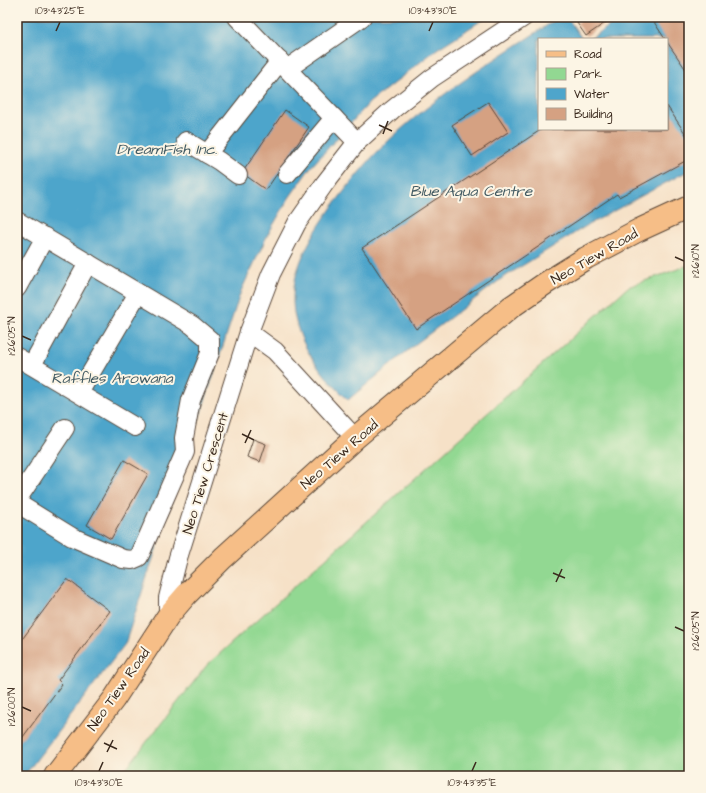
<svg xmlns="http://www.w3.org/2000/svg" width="706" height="793" font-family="'Architects Daughter',sans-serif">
	<rect width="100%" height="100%" fill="#fcf5e5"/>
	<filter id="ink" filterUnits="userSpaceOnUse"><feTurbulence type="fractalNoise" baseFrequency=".025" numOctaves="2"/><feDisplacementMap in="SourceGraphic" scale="8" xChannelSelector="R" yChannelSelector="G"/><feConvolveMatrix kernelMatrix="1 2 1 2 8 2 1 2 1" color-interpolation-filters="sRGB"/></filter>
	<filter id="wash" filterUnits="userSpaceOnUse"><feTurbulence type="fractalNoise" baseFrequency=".012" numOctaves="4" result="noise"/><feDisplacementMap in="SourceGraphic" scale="16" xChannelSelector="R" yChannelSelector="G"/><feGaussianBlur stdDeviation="0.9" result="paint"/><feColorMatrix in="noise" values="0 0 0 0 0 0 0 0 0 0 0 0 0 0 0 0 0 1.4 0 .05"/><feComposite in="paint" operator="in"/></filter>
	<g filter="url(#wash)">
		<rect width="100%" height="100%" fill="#f6e1c7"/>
		<path fill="#92d892" stroke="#668158" d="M689,265V776H120L207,665L628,287Z"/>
		<g fill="#4ea5cb" stroke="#446874">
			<path d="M17,17H487L437,49L370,102L310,168L289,198L268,234L241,291L125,644L24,776H17Z"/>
			<path d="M560,17H567L582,39H539V129H667V39H590L619,19L618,17H689V171L682,174L586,226L501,279L417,343L348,400C324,376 303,353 295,318C286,277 309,239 332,207C348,186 364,165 382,147C435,95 499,57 560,17Z"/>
		</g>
		<g id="blocks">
			<g fill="#d5a182">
				<path d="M585,17H612V18L586,36L577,23Z"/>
				<path d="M655,17H689V74L667,42V39H665L654,22L657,20Z"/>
				<path d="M488,102L508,132L472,156L452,125Z"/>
				<path d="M667,106L689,139V159L619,197L617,194L416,329L362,248L542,129H667Z"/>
				<path d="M285,110L309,127L266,190L242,173Z"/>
				<path d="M253,439L266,444L260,462L247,457Z"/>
				<path d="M124,460L148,474L111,539L87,525Z"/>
				<path d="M67,579L110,611L58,680L62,684L17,745V646Z"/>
			</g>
		</g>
	</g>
	<g filter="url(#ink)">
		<use href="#blocks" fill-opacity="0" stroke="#574537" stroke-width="1"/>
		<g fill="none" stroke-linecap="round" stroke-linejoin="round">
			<defs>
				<g id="minor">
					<path d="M237,17L357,142"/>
					<path d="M287,69L362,17"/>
					<path d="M186,141L219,161L238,175"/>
					<path d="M207,154L280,61"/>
					<path d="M287,174L334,118"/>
					<path d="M17,221L192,325L210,340V353L191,400L184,438L185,452L139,557L132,560L123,559L72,537L17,503"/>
					<path d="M17,288L45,237"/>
					<path d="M249,332L275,351L355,438"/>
					<path d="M17,357L135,427"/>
					<path d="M32,365L88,263"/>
					<path d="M79,393L138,293"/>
					<path d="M17,500L65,428"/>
					<path d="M168,616V598L178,558L249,332L271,274L297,223L325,183L357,142L392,110L432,78L524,17"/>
				</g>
				<path id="major" d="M55,776L114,699L168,616L187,594L223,558L355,438L511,307L546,283L586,258L639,230L689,207"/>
			</defs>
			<use href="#minor" stroke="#574537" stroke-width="20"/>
			<use href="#major" stroke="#574537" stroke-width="24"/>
			<use href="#minor" stroke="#fff" stroke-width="18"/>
			<use href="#major" stroke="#f6be87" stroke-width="22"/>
		</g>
	</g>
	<path fill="none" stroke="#3b2a1e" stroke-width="1.5" d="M56,31L60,22M429,31L433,22M379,125L392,131M383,134L388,121M675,257L684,261M22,336L31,340M242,434L254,440M245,443L251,430M553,573L565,578M556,582L562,569M675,627L684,631M22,707L31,711M104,743L117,749M107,752L113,740M99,771L103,762M472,771L476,762"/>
	<g text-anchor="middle" stroke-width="4" stroke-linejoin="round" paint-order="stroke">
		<g font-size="14" fill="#3b2a1e" stroke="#fcf5e5">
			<text transform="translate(594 256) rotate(-30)" y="5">Neo Tiew Road</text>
			<text transform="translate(339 454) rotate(-41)" y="5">Neo Tiew Road</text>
			<text transform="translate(205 473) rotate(-73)" y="5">Neo Tiew Crescent</text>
			<text transform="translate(118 689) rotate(-55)" y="5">Neo Tiew Road</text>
		</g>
		<g font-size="15" font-style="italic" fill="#435b63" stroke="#fcf5e5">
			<text x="167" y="154">DreamFish Inc.</text>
			<text x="471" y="196">Blue Aqua Centre</text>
			<text x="112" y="383">Raffles Arowana</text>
		</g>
	</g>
	<rect width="706" height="793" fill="none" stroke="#fcf5e5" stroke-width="44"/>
	<rect x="538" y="38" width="130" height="92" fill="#fcf5e5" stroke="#afa495"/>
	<rect x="546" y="51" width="20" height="6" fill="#f6be87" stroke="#afa495"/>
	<text x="574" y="58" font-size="12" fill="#3b2a1e">Road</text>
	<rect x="546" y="68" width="20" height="12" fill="#92d892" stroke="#afa495"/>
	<text x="574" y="78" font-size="12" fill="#3b2a1e">Park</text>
	<rect x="546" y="88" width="20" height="12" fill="#4ea5cb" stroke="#afa495"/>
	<text x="574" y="98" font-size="12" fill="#3b2a1e">Water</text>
	<rect x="546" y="108" width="20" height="12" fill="#d5a182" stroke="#afa495"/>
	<text x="574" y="118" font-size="12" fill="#3b2a1e">Building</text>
	<rect x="22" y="22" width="662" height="749" fill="none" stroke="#3b2a1e" stroke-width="1.5"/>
	<g font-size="10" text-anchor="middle" fill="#3b2a1e">
		<text x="60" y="14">103°43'25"E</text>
		<text x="433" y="14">103°43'30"E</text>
		<text transform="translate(695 261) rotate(-90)" y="4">1°26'10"N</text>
		<text transform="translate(11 336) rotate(-90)" y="4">1°26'05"N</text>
		<text transform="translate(695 631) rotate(-90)" y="4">1°26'05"N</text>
		<text transform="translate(11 707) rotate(-90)" y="4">1°26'00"N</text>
		<text x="99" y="786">103°43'30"E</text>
		<text x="472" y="786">103°43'35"E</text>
	</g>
</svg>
